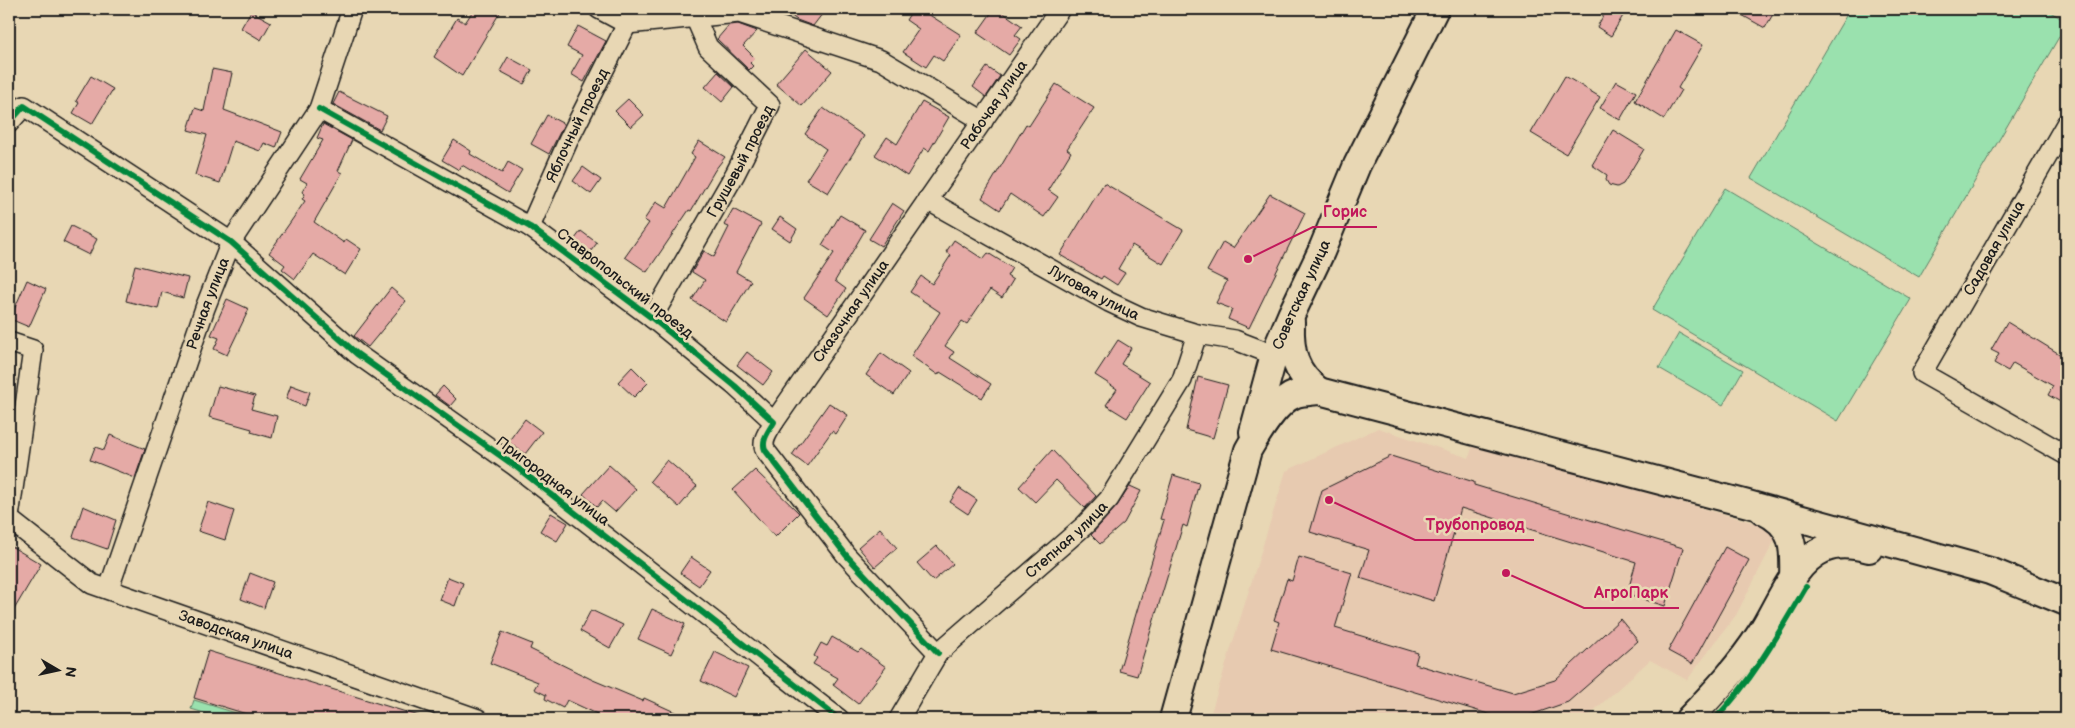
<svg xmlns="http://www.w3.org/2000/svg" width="2075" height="728" font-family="'Balsamiq Sans',sans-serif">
	<rect width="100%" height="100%" fill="#e8d7b4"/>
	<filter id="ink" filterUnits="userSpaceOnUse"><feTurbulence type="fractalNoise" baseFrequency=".02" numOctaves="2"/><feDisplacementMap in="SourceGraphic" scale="10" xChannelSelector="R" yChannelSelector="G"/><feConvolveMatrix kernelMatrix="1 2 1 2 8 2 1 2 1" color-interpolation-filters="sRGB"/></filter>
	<g filter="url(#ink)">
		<path fill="#e7cab0" d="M1378,428L1469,458L1473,444L1780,530L1736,615L1687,680L1650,660L1588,716L1582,719H1209L1286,471Z"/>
		<g fill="#9ae1ae" stroke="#5b7e65">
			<path d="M1850,9H2045L2066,21V25L1919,277L1751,178Z"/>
			<path d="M1725,188L1911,299L1838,421L1652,310Z"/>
			<path d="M1679,333L1743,370L1723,405L1659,368Z"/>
			<path d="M194,700L255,719H224L191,709Z"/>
		</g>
		<g fill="#e5aaa6" stroke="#1c1c1c">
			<path d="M474,9H502L462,76L434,57L457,18L465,23Z"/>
			<path d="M782,9H826L813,26L797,20Z"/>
			<path d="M913,9H920L961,35L943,61L934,55L926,67L903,52L919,29L906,20Z"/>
			<path d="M994,9H998L1022,26L1015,35L1021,39L1009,55L977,33Z"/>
			<path d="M1607,9H1627L1611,36L1597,27Z"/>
			<path d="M1731,9H1776L1765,28Z"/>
			<path d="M251,11L271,22L261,40L241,28Z"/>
			<path d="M738,24L757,31L743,46L755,58L750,63L753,66L749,70L717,39L729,25Z"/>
			<path d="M578,26L606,41L584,82L571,74L582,55L567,47Z"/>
			<path d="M1676,30L1703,45L1678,88L1681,90L1664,119L1635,101Z"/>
			<path d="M806,49L832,71L802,106L776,84Z"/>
			<path d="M508,57L532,70L524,84L500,71Z"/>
			<path d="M987,67L1000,76L986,97L973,87Z"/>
			<path d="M212,69L232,73L224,110L282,132L276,148L264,143L260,151L233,141L220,183L195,175L207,135L188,130L195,108L204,111Z"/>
			<path d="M718,72L734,87L722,102L705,87Z"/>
			<path d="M91,76L113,89L92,124L73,113L79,103L76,101Z"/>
			<path d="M1565,76L1600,97L1566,154L1531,133Z"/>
			<path d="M1616,81L1636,92L1620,120L1600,108Z"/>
			<path d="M1056,84L1094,108L1067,149L1071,152L1048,190L1058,197L1044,217L1010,194L1000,210L982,198L1026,124L1029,126Z"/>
			<path d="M339,92L387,116L380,130L333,104Z"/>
			<path d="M628,99L644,115L631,127L615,111Z"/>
			<path d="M922,102L949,117L929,151L924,148L907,176L875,155L887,137L897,144Z"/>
			<path d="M823,108L864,136L828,193L806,180L826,149L805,134Z"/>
			<path d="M547,115L564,124L549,154L531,144Z"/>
			<path d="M323,124L352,140L338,171L342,173L314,222L344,243L346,239L361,249L345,275L313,254L295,279L282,269L285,265L269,253L305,201L302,199L305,194L302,192L307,183L300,179L323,140L317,138Z"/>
			<path d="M1613,130L1644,149L1623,184L1617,187L1609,185L1606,180L1607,175L1592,165Z"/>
			<path d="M454,140L471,151L470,154L502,173L508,162L522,170L508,193L462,165L459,170L442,160Z"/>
			<path d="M699,141L725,157L715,170L691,211L689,210L647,272L625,257L649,223L644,220L656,202L666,208L695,157L691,154Z"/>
			<path d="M583,167L601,180L591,194L573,181Z"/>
			<path d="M1104,183L1183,230L1163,264L1132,245L1118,269L1125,273L1117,285L1103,276L1101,279L1060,255Z"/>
			<path d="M1270,194L1305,213L1249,328L1228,319L1232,309L1216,303L1227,281L1207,271L1223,242L1233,248Z"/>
			<path d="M892,203L904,211L881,246L869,239Z"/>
			<path d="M733,209L761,224L736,272L751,281L726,322L692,300L705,280L692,272L704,251L714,257L729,227L724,225Z"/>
			<path d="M840,215L865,230L835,281L846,289L828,315L804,298L834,253L822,245Z"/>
			<path d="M780,217L797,229L790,241L772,229Z"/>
			<path d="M71,226L97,239L89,255L63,242Z"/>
			<path d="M581,231L597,243L587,256L571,244Z"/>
			<path d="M954,240L983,259L988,253L1012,268L1007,276L1013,280L1002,298L990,290L967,324L962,321L945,346L954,352L950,358L991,384L982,398L940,372L938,375L911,356L940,312L910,292L921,276L932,284L951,255L946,252Z"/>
			<path d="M135,265L188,278L183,298L162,292L158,309L126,301Z"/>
			<path d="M27,280L46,289L29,327L10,319Z"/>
			<path d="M391,288L406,301L368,347L354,336Z"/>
			<path d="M227,299L249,309L227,355L214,349L219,338L211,335Z"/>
			<path d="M2007,322L2066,358V405L2048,395L2053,386L2013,363L2008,371L1994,363L1999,354L1991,350Z"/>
			<path d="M1118,340L1131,348L1121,364L1150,382L1127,418L1106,405L1117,389L1095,375Z"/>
			<path d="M747,352L773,372L763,385L737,365Z"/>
			<path d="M881,353L909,373L894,395L866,375Z"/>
			<path d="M632,367L648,383L634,397L618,382Z"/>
			<path d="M1198,377L1228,385L1213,438L1186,430Z"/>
			<path d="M291,385L310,392L305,406L286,399Z"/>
			<path d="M218,386L255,396L251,409L277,416L272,438L251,432L252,429L209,417Z"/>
			<path d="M443,386L456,399L450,406L435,395Z"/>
			<path d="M829,403L848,415L836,434L832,431L807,466L792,455Z"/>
			<path d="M525,419L542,432L525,454L508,442Z"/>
			<path d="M110,435L145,449L135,478L90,460L95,447L104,450Z"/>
			<path d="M1052,450L1096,496L1085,508L1056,480L1035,502L1019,487Z"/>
			<path d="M1391,456L1474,482V485L1683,548L1665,606L1627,594L1636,562L1461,508L1434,601L1360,578L1369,550L1310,532L1322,490Z"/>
			<path d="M667,460L697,486L679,507L650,481Z"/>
			<path d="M609,465L636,489L615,512L602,501L597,507L583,494Z"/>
			<path d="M755,470L799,513L775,537L733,490Z"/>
			<path d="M1173,475L1199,483L1187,527L1183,525L1137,676L1119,671L1164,520L1160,519Z"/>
			<path d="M1130,486L1141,491L1124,523L1100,544L1091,535L1117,506Z"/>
			<path d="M959,488L977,500L968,514L950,502Z"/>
			<path d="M208,502L234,511L225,540L198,531Z"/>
			<path d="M83,506L116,520L107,549L73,537Z"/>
			<path d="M551,513L568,523L557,541L540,531Z"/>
			<path d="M880,528L897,548L875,567L858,547Z"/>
			<path d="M9,545L41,564L9,618Z"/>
			<path d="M937,546L953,564L933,581L917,563Z"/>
			<path d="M1725,547L1749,560L1692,664L1668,651Z"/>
			<path d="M691,557L710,570L699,586L680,573Z"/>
			<path d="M1299,557L1352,573L1335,628L1418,653L1415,664L1513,693L1555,680L1620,619L1638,641L1568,702L1519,719H1505L1271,649L1279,622L1274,620L1287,579L1292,581Z"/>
			<path d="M250,573L273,582L264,608L241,599Z"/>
			<path d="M448,577L463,583L455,606L440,600Z"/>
			<path d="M652,609L685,624L671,654L638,639Z"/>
			<path d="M591,610L623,625L610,648L580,631Z"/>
			<path d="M502,632L532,644L530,649L593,680L643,701L644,698L690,719H594L597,714L567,700L563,708L545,699L546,695L534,689L538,682L490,663Z"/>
			<path d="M832,637L858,652L861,649L886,667L858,704L833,685L838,678L813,664L817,658L814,656L821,643L827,646Z"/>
			<path d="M208,651L419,716V719H263L194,698Z"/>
			<path d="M715,652L748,668L734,697L701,681Z"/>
		</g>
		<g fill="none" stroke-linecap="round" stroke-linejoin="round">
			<defs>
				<g id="minor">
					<path d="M599,9L627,24"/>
					<path d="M627,24L739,13L881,60L983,121"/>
					<path d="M319,109L530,227L652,318L735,386L774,422C769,431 761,440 765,450L846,555L938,653"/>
					<path d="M9,123L24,106L231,242L357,354L515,466L839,719"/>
					<path d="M2066,124L1922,373L2066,455"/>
					<path id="s1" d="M927,200L1109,302L1141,317L1197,334L1235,340L1274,355"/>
					<path id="s2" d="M530,227L568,141L627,24"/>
					<path id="s3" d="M652,318L735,174L770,105L708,47L695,17"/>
					<path d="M9,342L33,350L9,517"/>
					<path id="s4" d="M774,422L1060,9"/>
					<path id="s5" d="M9,519L92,584L478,719"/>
					<path id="s6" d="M109,588L205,308L231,242L319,109L352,9"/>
					<path id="s7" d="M899,719L938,653L1085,525L1109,499L1182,380L1197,334"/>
				</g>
				<g id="secondary">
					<path d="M1291,322C1290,352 1294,372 1319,391"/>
					<path id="s8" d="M1253,432L1274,355L1291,315L1321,252L1357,165L1435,9"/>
					<path d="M1763,511C1795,526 1794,548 1793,579"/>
					<path d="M1173,719L1248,450C1258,433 1276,401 1296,394C1303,392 1312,392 1319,391L1748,504L1990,571L2066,602"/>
					<path d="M1689,719C1715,692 1740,665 1760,634C1778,607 1792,563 1824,549C1838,543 1854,545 1869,549"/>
				</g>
			</defs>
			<use href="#minor" stroke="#1c1c1c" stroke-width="22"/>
			<use href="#secondary" stroke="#1c1c1c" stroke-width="30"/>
			<use href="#minor" stroke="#e8d7b4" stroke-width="19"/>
			<use href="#secondary" stroke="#e8d7b4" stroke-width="26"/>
			<defs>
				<g id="cycleway">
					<path d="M319,109L530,227L652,318L735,386L774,422C769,431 761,440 765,450L846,555L938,653"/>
					<path d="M9,123L24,106L231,242L357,354L515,466L839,719"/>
					<path d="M1715,719C1752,681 1779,633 1806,587"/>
				</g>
			</defs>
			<use href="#cycleway" stroke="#e8d7b4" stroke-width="9"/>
			<use href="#cycleway" stroke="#00873e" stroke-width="6"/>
		</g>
	</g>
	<g text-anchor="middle" stroke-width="5" stroke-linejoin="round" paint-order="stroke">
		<g font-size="15" fill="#1c1c1c" stroke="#e8d7b4">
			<text dy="5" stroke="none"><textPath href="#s4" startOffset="386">Рабочая улица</textPath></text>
			<text dy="5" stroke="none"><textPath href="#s2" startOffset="112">Яблочный проезд</textPath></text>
			<text dy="5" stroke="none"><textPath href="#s3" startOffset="180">Грушевый проезд</textPath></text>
			<text transform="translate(1994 248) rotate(-60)" y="5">Садовая улица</text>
			<text transform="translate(625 283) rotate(38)" y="5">Ставропольский проезд</text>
			<text dy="5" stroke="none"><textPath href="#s1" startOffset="191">Луговая улица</textPath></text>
			<text dy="5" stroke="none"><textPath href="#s8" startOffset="146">Советская улица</textPath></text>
			<text dy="5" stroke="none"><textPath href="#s6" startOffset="301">Речная улица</textPath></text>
			<text dy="5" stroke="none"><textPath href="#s4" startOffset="135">Сказочная улица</textPath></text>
			<text transform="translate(553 481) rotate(37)" y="5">Пригородная улица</text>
			<text dy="5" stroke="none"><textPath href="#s7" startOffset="248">Степная улица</textPath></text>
			<text dy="5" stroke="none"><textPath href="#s5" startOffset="258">Заводская улица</textPath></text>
		</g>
	</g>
	<path fill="none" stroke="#c2185b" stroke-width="2" d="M1248 259L1313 227H1377M1329 500L1415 540H1534M1506 573L1584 608H1679"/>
	<g fill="#c2185b" stroke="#e8d7b4" stroke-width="2">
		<circle cx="1248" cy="259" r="5"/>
		<circle cx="1329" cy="500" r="5"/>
		<circle cx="1506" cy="573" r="5"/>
	</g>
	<g font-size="16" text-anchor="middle" font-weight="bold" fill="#c2185b" stroke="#e8d7b4" stroke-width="5" stroke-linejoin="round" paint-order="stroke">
		<text x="1345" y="217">Горис</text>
		<text x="1475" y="530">Трубопровод</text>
		<text x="1631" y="598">АгроПарк</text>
	</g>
	<rect width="2075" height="728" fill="none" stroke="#e8d7b4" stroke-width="30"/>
	<rect x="15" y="15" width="2045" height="698" fill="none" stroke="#1c1c1c" stroke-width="2" filter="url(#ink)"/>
	<g transform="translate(58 670) rotate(99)" stroke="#e8d7b4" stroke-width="4" paint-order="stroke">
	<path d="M0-4L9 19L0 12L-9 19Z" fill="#1c1c1c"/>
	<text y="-8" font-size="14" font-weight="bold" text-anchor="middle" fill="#1c1c1c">N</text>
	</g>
</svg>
